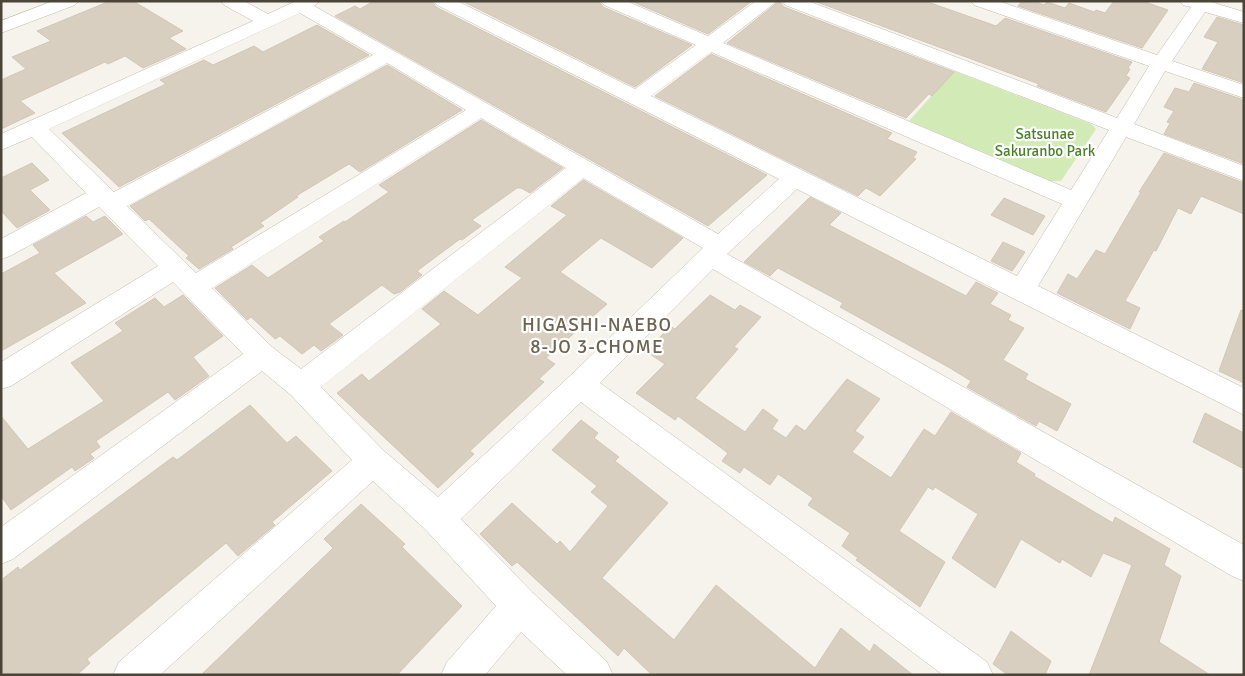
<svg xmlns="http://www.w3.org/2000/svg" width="1245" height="676" font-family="Signika,sans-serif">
	<rect width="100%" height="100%" fill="#f6f3ec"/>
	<path fill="#d2eab5" d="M954,71L1091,124L1096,129L1061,181H1050L909,121Z"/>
	<g fill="#d8cfc1" stroke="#d3c7b4">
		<path d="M110,1H133L183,31L169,38L186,49L143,68L125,56L108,64L105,62L20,101L35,113L1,129V80L26,69L12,57L51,41L37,31Z"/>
		<path d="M374,1H432L436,7L767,175L708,226L335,16L355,6L360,9Z"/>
		<path d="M462,1H599L603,7L692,45L635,87Z"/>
		<path d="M631,1H752L708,34Z"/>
		<path d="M779,1L784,7L954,72L932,96L929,94L906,118L727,43Z"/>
		<path d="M814,1H925L996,26L1005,18L1132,62L1128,68L1130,69L1126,76L1130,78L1106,112L1037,86L1039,84Z"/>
		<path d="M1022,1H1034L1044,5L1047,2L1065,8L1069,3L1094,12L1096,10L1105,13L1114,1H1142L1168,10L1142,48L1018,6Z"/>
		<path d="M1217,17L1244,25V83L1202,69L1218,42L1204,37Z"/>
		<path d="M317,25L369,55L119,187L62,133L166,84L160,80L204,60L213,65L254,46L263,52Z"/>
		<path d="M711,54L892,133L887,139L917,152L913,158L916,159L880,196L866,188L858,196L655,96Z"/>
		<path d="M387,65L462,110L360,172L349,164L296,196L298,197L260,223L264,226L231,247L233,249L199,269L186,258L189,256L149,219L145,221L130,206Z"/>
		<path d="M1194,83L1244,100V164L1164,134L1170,123L1167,122L1174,111L1164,107L1175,88L1189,92Z"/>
		<path d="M481,120L563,168L530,193L521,188H517L472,220L481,226L462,240L460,239L417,271L422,275L400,292L394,294L382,285L329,324L343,335L321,351L314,345L302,354L280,336L275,339L251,317L247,320L215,288L252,265L268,278L324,241L319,237L344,221L345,222L389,192L379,185Z"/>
		<path d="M1164,153L1244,183V214L1201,196L1191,214L1178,208L1156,251L1154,250L1125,301L1140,308L1130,329L1057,293L1068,274L1077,279L1096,250L1105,254L1141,192H1139Z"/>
		<path d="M32,163L49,180L30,190L50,210L17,228L1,211V178Z"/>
		<path d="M583,180L683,238L652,268L601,238L560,272L607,304L546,358L555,364L539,379L544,382L470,451L474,454L438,488L337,393L362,374L369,381L441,324L422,309L444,291L478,315L522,278L505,267L567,215L551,206Z"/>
		<path d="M810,197L841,213L829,225L966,296L976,282L998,293L990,304L1011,315L1008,320L1024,328L1003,360L1028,374L1025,379L1071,404L1057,431L1039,421L1036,426L967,387L971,381L950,368L840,307L843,303L778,268L770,276L744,262Z"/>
		<path d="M1004,198L1045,216L1033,235L991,215Z"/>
		<path d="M86,216L93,222L105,216L123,234L54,273L86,303L1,351V274L40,253L33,245Z"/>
		<path d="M1003,242L1025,252L1012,271L991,261Z"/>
		<path d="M183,295L223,336L193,357L209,376L175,400L168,392L96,441L100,447L90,454L94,458L75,471L72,467L11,510L1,496V416L28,449L104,401L71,363L123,331L115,323L155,298L164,307Z"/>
		<path d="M710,295L735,310L740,305L761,317L734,347L738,349L695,398L745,432L763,409L778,420L772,429L786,438L796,425L805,431L847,379L880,399L855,431L864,437L852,452L891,478L924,429L935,436L951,412L1021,453L1016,462L1035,474L1034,476L1113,523L1115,517L1170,549L1164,565L1181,576L1159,642L1210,675H1089L1132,565L1103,553L1091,577L1062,559L1060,563L1021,539L995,588L952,558L978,514L935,487L933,490L928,487L899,531L945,562L920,607L856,560L858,558L842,546L850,533L808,505L813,498L778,474L770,485L744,467L740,473L722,461L728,453L678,416L675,420L636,393L665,364L647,352L670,326L675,329Z"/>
		<path d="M1241,310L1244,311V383L1219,371Z"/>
		<path d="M250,405L287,443L296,436L332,471L272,522L275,525L238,556L226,543L87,659L90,663L77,675H1V580L18,567L20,570L173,457L177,460Z"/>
		<path d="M1205,413L1244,433V469L1193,442Z"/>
		<path d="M581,420L598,433L594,438L619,457L615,461L668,503L602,578L674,640L716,585L815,668L841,628L870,652L874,644L913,675H652L624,648L618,656L517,562L512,566L480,534L512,503L557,544L560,541L570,552L608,506L591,492L597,486L552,450Z"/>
		<path d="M361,504L405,544L402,547L462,606L397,675H201L333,548L324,539Z"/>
		<path d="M1011,631L1051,661L1045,675H1008L993,664Z"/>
	</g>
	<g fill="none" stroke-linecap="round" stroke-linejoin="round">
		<defs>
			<g id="minor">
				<path d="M53,1H78L75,5L1,33V21Z"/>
				<path d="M221,1H244L268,14L296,1H320L314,6L718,234L779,179L437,5L434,1H457L635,89L696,45L604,5L601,1H626L708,36L756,1H777L723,43L1071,190L1109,130L785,5L782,1H808L1117,118L1149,66L974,5L971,1H998L1157,55L1191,7L1183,5L1180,1H1208L1244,12V23L1205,12L1172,61L1244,85V98L1165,71L1134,124L1244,166V181L1126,137L1038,286L1244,388V415L797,189L727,254L1244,545V581L1232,576L713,269L600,383L987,662L993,675H943L581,402L461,519L533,593L607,662L613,675H567L521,632L485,675H441L447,662L496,606L426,530L373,481L160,675H113L119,662L352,460L291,395L262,371L13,559L1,564V527L243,354L173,282L11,386L1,389V362L158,266L99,207L10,256L1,259V239L86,193L32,137L1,150V134L253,21L224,5ZM300,13L373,55L114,192L49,129ZM711,52L1062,204L1017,276L651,96ZM387,63L466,110L196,273L127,206ZM481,118L566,168L301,369L272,347L212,288ZM583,178L703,248L570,376L438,497L384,451L321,387Z"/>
			</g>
		</defs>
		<use href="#minor" stroke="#c2bbae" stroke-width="1"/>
		<use href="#minor" fill="#fff" fill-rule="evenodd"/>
	</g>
	<g text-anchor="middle" stroke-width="4.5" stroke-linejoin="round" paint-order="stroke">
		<g font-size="15" fill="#4a7f2a" stroke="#fff">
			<text x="1045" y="139">Satsunae<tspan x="1045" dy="17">Sakuranbo Park</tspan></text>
		</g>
		<g font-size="19" letter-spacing="1" fill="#6e6250" stroke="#fff">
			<text x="597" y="331">HIGASHI-NAEBO<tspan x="597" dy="22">8-JO 3-CHOME</tspan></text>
		</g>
	</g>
	<rect width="1245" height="676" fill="none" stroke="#4b4439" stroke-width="5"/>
</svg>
